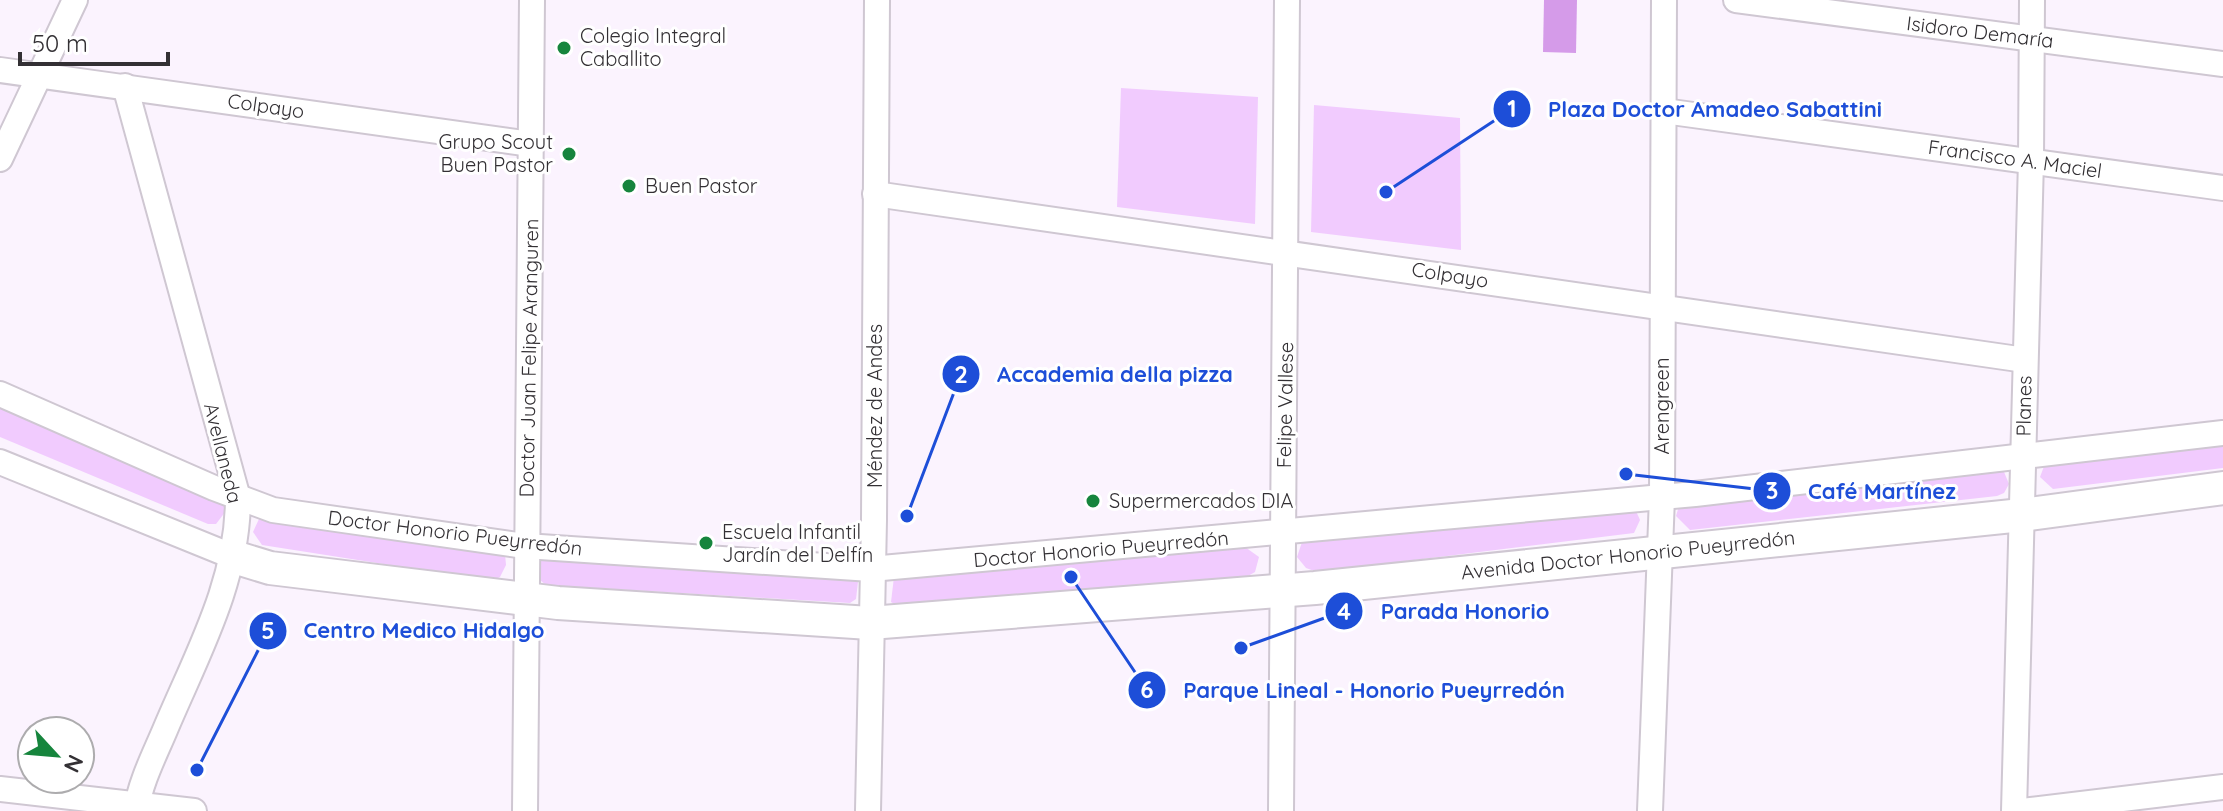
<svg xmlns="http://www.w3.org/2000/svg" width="2223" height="811" font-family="Quicksand,sans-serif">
	<rect width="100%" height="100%" fill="#fbf3fe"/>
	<g fill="#f1cbfe">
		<path d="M1121,88L1258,97L1255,224L1117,207Z"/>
		<path d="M1314,105L1460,118L1461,250L1311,232Z"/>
		<path d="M0,404L226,503V511L216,524H208L0,437Z"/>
		<path d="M2223,441V468L2053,489L2040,477L2046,461Z"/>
		<path d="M2002,467L2009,484L2004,493L1997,496L1690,530L1676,516L1679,506Z"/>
		<path d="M1628,507L1636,511L1640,520L1634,533L1317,572L1306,568L1297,557L1302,542L1312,537Z"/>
		<path d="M259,519L505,554L506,565L500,577L492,581L262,545L253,532Z"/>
		<path d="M1245,547L1259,557L1255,572L1248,576L899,607L891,602L894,577Z"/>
		<path d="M541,558L853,577L858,582L856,599L850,603L546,585L535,576Z"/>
	</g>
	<path fill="#d59be9" d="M1544,0H1577L1576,53L1543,52Z"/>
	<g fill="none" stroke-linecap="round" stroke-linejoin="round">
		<defs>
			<g id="minor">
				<path d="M1736,0L2223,64"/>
				<path d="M0,70L531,144"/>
				<path d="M125,86L238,498C238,582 197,654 165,730C154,756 140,783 136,811"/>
				<path d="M1664,111L2223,188"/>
				<path d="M0,159L75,0"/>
				<path d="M875,194L2025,360"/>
				<path d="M0,394L214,488L273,510L525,546L871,569L1695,494L2223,433"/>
				<path d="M0,462L234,557"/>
				<path d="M0,789L194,811"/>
				<path d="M525,811L532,0"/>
				<path d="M868,811L874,520L877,0"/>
				<path d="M1281,811L1287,0"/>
				<path d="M1650,811L1662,497L1664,0"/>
				<path d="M2014,811L2031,160L2032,0"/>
				<path d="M2022,811L2223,787"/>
			</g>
			<path id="major" d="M234,557L270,568L558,603L870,623L1315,588L2022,515L2223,488"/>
		</defs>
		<use href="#minor" stroke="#cfc7d2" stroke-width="28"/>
		<use href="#major" stroke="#cfc7d2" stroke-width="36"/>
		<use href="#minor" stroke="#fff" stroke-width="24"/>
		<use href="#major" stroke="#fff" stroke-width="32"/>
	</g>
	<g fill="#16853d" stroke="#fff" stroke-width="3">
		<circle cx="564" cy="48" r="8"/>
		<circle cx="569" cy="154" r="8"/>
		<circle cx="629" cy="186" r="8"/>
		<circle cx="1093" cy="501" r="8"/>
		<circle cx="706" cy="543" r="8"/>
	</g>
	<g text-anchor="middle" stroke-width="6" stroke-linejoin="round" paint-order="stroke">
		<g font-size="20" fill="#333034" stroke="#fff">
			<text transform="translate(1980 32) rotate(7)" y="7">Isidoro Demaría</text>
			<text transform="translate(266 106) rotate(8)" y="7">Colpayo</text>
			<text transform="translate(2015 159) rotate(8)" y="7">Francisco A. Maciel</text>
			<text transform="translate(1450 275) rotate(9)" y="7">Colpayo</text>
			<text transform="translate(529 358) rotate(-89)" y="7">Doctor Juan Felipe Aranguren</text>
			<text transform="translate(1285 405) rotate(-89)" y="7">Felipe Vallese</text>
			<text transform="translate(875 406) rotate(-90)" y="7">Méndez de Andes</text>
			<text transform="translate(1662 406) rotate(-90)" y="7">Arengreen</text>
			<text transform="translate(2024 406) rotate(-89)" y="7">Planes</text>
			<text transform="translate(223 453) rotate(76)" y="7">Avellaneda</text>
			<text transform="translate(455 533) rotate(7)" y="7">Doctor Honorio Pueyrredón</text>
			<text transform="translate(1101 549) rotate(-5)" y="7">Doctor Honorio Pueyrredón</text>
			<text transform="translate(1628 555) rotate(-6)" y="7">Avenida Doctor Honorio Pueyrredón</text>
		</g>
		<g font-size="20" fill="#333034" stroke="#fff" text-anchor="start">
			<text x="580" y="43">Colegio Integral<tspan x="580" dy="23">Caballito</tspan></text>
			<text x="553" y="149" text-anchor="end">Grupo Scout<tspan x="553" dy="23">Buen Pastor</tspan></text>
			<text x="645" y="193">Buen Pastor</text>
			<text x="1109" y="508">Supermercados DIA</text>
			<text x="722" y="539">Escuela Infantil<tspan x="722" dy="23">Jardín del Delfín</tspan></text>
		</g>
	</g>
	<path fill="none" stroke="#1d4ed8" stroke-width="3" d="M1386 192L1512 109M907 516L961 374M1626 474L1772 491M1241 648L1344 611M197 770L268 631M1071 577L1147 690"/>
	<g fill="#1d4ed8" stroke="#fff" stroke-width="3">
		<circle cx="1386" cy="192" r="8"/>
		<circle cx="907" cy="516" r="8"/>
		<circle cx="1626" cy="474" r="8"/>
		<circle cx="1241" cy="648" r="8"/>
		<circle cx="197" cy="770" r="8"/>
		<circle cx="1071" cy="577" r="8"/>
		<circle cx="1512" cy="109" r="20"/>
		<circle cx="961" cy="374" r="20"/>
		<circle cx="1772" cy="491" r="20"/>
		<circle cx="1344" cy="611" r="20"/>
		<circle cx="268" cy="631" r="20"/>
		<circle cx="1147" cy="690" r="20"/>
	</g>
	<g font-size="24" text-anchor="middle" font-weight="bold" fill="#fff">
		<text x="1512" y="117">1</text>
		<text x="961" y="383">2</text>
		<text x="1772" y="499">3</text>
		<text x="1344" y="620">4</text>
		<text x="268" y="639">5</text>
		<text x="1147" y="698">6</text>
	</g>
	<g font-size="22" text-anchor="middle" font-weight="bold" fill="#1d4ed8" stroke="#fff" stroke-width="6" stroke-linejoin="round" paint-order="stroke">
		<text x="1715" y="117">Plaza Doctor Amadeo Sabattini</text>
		<text x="1115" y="382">Accademia della pizza</text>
		<text x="1882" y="499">Café Martínez</text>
		<text x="1465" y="619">Parada Honorio</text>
		<text x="424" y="638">Centro Medico Hidalgo</text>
		<text x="1374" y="698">Parque Lineal - Honorio Pueyrredón</text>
	</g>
	<g transform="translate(56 755) rotate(116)"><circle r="38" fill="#ffffff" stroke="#adacae" stroke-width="2"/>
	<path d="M0-6L14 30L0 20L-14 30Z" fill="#16853d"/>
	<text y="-12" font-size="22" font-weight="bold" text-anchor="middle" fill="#333034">N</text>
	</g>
	<path d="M20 52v12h148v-12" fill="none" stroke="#333034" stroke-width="4"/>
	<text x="32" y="52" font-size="24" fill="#333034" stroke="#ffffff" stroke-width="6" paint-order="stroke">50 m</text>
</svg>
